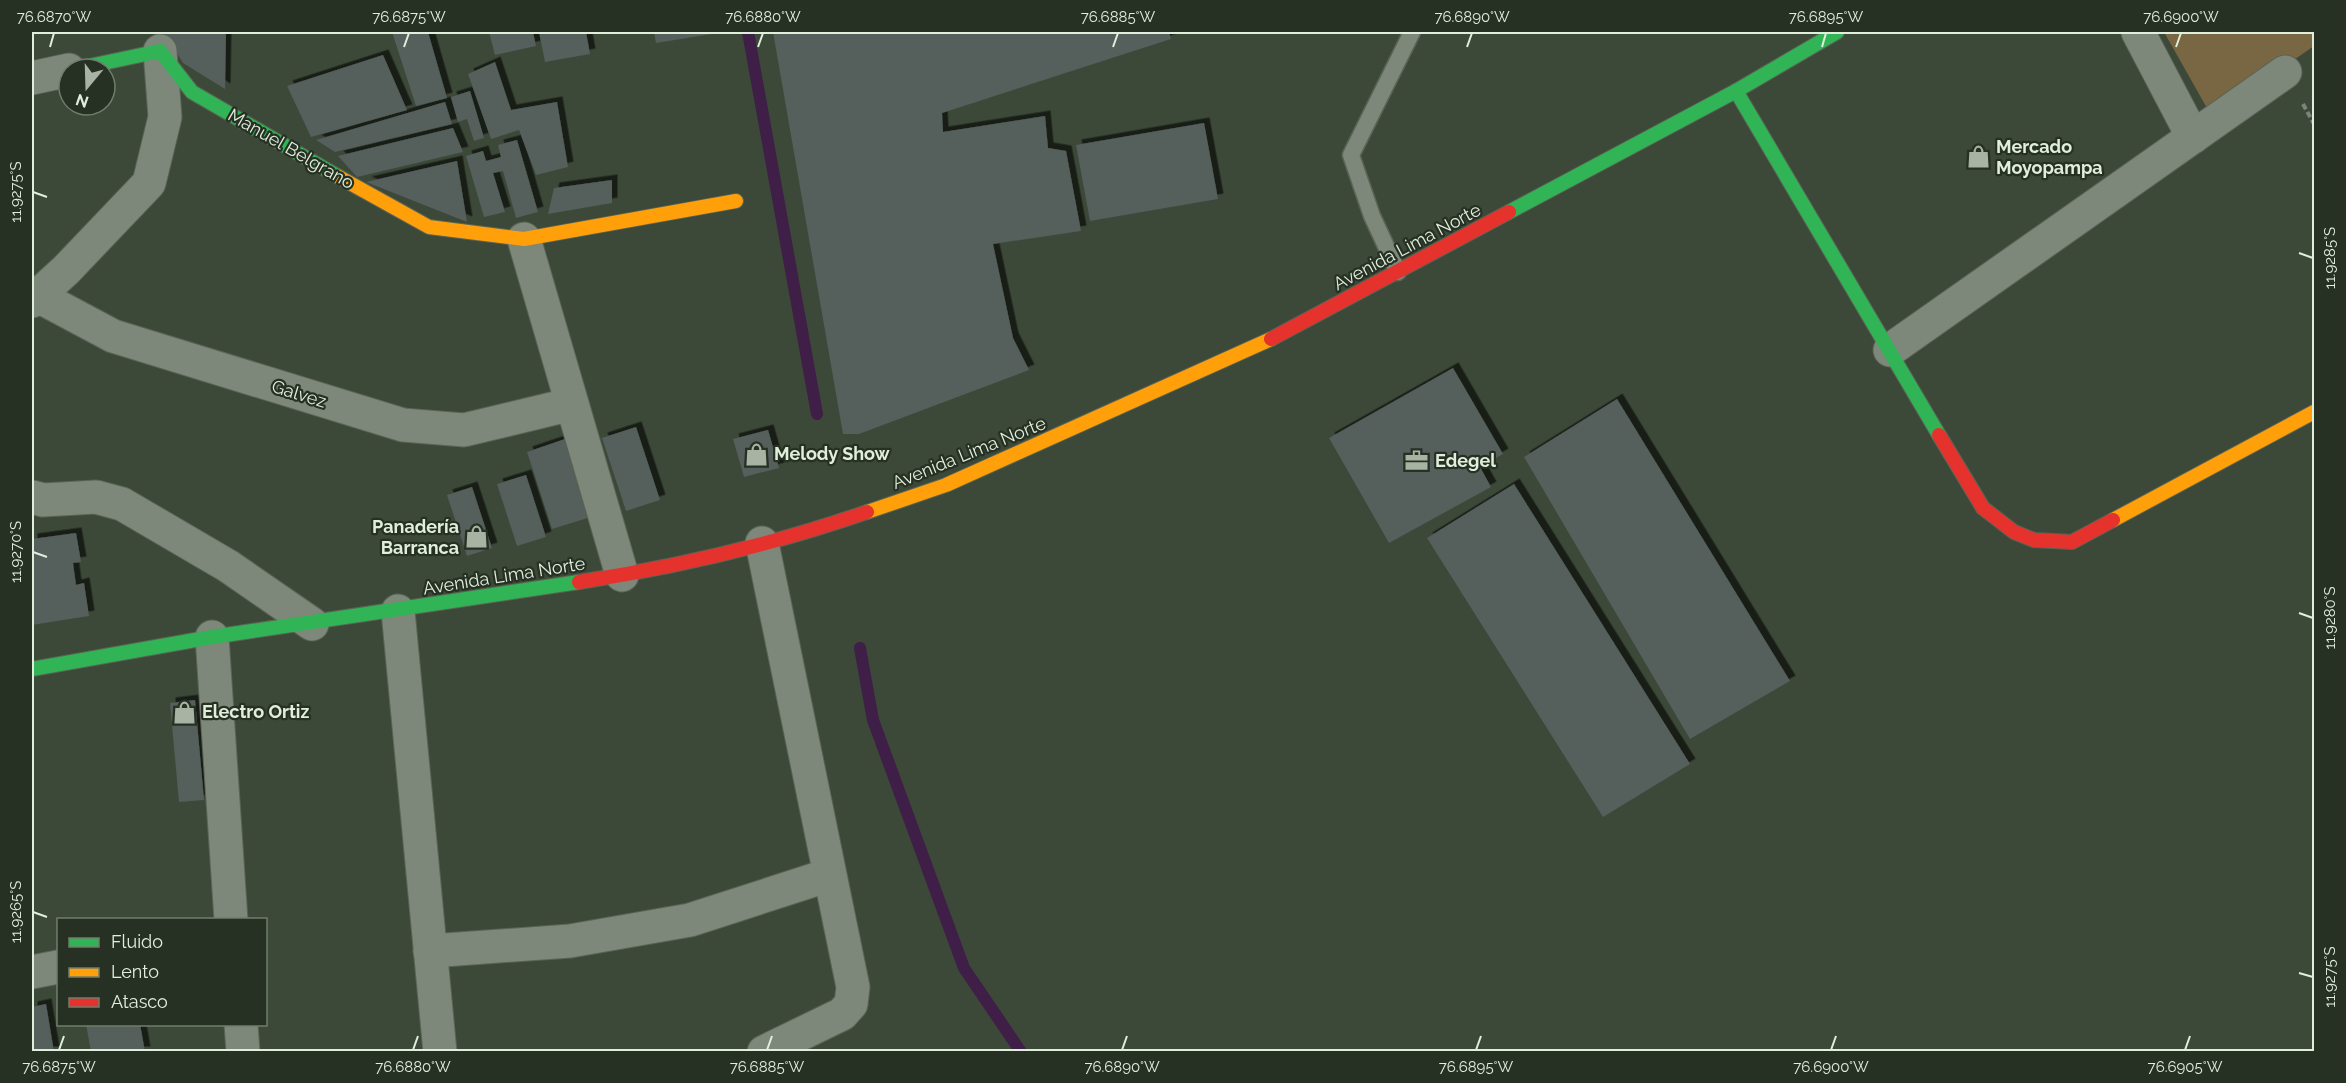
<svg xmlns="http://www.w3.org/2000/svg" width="2346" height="1083" font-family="Raleway,sans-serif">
	<defs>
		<filter id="shadow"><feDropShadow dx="5.5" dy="-5.5" stdDeviation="0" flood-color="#0009"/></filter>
	</defs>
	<rect width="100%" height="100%" fill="#3c4838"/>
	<path fill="#796642" d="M2164,32H2314V46L2212,117Z"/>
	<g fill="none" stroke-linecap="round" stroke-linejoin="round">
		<g stroke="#3f1e47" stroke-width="12">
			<path d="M748,32L817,414"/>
			<path d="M860,648L873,720L964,968L1021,1052"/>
		</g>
	</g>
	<g fill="#545e5c" filter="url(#shadow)">
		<path d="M164,32H226L225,89L183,63Z"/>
		<path d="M392,32H428L447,98L416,106Z"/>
		<path d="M489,32H533L536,46L495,55Z"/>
		<path d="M539,32H586L590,54L545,62Z"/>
		<path d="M654,32H711L712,34L656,43Z"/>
		<path d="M773,32H1169L1171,39L942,113L943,132L1045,116L1048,148L1066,151L1081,231L993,244L1013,338L1029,370L859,434H843Z"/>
		<path d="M383,55L407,110L311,137L287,86Z"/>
		<path d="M495,62L511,110L557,102L568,167L536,175L519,130L491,139L468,74Z"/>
		<path d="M470,91L484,138L474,141L467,119L458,122L451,97Z"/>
		<path d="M445,102L452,124L335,152L316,140Z"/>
		<path d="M1204,123L1218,199L1090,221L1076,145Z"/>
		<path d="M453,128L463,152L357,177L338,156Z"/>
		<path d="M517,140L538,212L516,218L503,171L493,173L505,212L484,217L466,156L483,151L486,161L501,157L498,145Z"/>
		<path d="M457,161L467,222L366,182Z"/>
		<path d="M612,180V203L548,214L554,188Z"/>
		<path d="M1453,368L1503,454L1480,467L1491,487L1389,543L1329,438Z"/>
		<path d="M1617,399L1790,681L1690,739L1524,457Z"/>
		<path d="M636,427L660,500L626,511L602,438Z"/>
		<path d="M768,430L779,468L744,477L733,439Z"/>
		<path d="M565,439L591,517L552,529L527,452Z"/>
		<path d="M526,475L546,537L517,546L497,484Z"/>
		<path d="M1514,484L1690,764L1603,817L1427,538Z"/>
		<path d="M472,487L492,548L467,556L447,495Z"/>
		<path d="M76,533L81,562L73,563L76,585L84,583L89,616L32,625V539Z"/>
		<path d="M195,700L204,800L179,802L170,703Z"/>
		<path d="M46,1004L54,1052H32V1007Z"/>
		<path d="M86,1024H140L145,1052H91Z"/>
	</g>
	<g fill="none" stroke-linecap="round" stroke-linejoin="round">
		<defs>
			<path id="lane" d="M1398,272L1372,216L1351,155L1412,32"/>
			<g id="street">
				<path d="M2138,32L2193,137"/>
				<path d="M32,78L69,70"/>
				<path d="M524,239L622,575"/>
				<path d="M38,296L113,336L403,425L464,430L572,404"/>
				<path d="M32,301L66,270L149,183L165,117L160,51"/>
				<path d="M1890,350L2285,72"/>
				<path d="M32,497L43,500L96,497L122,504L228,566L312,624"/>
				<path d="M762,543L853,987L851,1004L842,1014L764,1052"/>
				<path d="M398,611L440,1052"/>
				<path d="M212,637L231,920"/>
				<path d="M430,951L570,941L690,920L829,875"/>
				<path d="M32,972L58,967"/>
				<path d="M241,1024L243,1052"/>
			</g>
			<g id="fast">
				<path d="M75,69L160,51L192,92L339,177"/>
				<path d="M1736,91L1939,435"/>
				<path d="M1509,212L1736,91L1837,32"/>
				<path d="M32,669L212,637L579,582"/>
			</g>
			<g id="slow">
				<path d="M339,177L429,227L524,239L736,201"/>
				<path d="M867,512L946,485L1271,339"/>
				<path d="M2113,520L2314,412"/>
			</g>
			<g id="jam">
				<path d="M1271,339L1509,212"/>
				<path d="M1939,435L1983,508L2014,532L2034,540L2072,542L2113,520"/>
				<path d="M579,582C676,567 775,544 867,512"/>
			</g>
		</defs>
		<use href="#lane" stroke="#596455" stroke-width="19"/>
		<use href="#street" stroke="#596455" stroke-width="35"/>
		<use href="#fast" stroke="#596455" stroke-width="16"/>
		<use href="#slow" stroke="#596455" stroke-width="16"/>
		<use href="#jam" stroke="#596455" stroke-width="16"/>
		<path stroke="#7c8479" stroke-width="4" stroke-dasharray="6 3" stroke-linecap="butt" d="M2303,104L2314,124"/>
		<use href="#lane" stroke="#7d877a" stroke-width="16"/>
		<use href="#street" stroke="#7d877a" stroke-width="33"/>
		<use href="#fast" stroke="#30b455" stroke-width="14"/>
		<use href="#slow" stroke="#ff9f0a" stroke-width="14"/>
		<use href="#jam" stroke="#e5322d" stroke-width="14"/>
	</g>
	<path fill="none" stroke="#e0eedc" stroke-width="2" d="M50,47L54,33M404,47L409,33M758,47L763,33M1113,47L1118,33M1467,47L1472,33M1822,47L1826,33M2176,47L2181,33M33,192L47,197M2299,253L2313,258M33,552L47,557M2299,613L2313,618M33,912L47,917M2299,973L2313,977M59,1050L64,1036M413,1050L418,1036M767,1050L772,1036M1122,1050L1127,1036M1476,1050L1481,1036M1831,1050L1836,1036M2185,1050L2190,1036"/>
	<defs>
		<symbol id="shop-bare" viewBox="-9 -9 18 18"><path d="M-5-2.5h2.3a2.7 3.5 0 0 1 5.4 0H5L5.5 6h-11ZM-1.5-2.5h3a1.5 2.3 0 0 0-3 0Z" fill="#a7b4a3" stroke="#263123" stroke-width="2.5" paint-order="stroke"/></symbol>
		<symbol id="office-bare" viewBox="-9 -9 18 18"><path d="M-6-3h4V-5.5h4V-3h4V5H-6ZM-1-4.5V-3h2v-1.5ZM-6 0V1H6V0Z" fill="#a7b4a3" stroke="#263123" stroke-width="2.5" paint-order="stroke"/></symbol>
	</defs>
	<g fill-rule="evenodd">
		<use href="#shop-bare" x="1962" y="140" width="33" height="33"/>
		<use href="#shop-bare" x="740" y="438" width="33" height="33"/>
		<use href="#office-bare" x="1400" y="444" width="33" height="33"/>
		<use href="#shop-bare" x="460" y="520" width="33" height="33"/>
		<use href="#shop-bare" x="168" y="696" width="33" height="33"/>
	</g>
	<g text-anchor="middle" stroke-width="4.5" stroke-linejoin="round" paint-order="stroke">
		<g font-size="18" font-weight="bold" fill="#e0eedc" stroke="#263123" text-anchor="start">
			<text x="1996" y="153">Mercado<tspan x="1996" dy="21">Moyopampa</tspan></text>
			<text x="774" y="460">Melody Show</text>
			<text x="1435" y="467">Edegel</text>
			<text x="459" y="533" text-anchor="end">Panadería<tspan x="459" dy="21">Barranca</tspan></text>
			<text x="202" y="718">Electro Ortiz</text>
		</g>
		<g font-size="18" fill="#e0eedc" stroke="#263123">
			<text transform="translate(291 149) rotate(30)" y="6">Manuel Belgrano</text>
			<text transform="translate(1407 247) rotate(-28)" y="6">Avenida Lima Norte</text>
			<text transform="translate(299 394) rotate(17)" y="6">Galvez</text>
			<text transform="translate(969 453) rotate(-22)" y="6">Avenida Lima Norte</text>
			<text transform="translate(504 576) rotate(-9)" y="6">Avenida Lima Norte</text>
		</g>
	</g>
	<rect width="2346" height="1083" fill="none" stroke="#263123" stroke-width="66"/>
	<rect x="57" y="918" width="210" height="108" fill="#263123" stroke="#707d6d" stroke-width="1.5"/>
	<rect x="69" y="938" width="30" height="9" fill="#30b455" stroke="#707d6d" stroke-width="1.5"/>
	<text x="111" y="948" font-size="18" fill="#e0eedc">Fluido</text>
	<rect x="69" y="968" width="30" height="9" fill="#ff9f0a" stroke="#707d6d" stroke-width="1.5"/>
	<text x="111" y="978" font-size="18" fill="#e0eedc">Lento</text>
	<rect x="69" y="998" width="30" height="9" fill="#e5322d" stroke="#707d6d" stroke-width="1.5"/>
	<text x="111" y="1008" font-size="18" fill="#e0eedc">Atasco</text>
	<g transform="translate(87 87) rotate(199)"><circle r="28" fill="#263123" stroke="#707d6d" stroke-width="1.5"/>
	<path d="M0-4.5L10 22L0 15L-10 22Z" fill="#a7b4a3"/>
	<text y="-9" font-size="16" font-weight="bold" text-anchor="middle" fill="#e0eedc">N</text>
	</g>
	<rect x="33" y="33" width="2280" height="1017" fill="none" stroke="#e0eedc" stroke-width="2"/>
	<g font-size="15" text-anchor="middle" fill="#e0eedc">
		<text x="54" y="22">76.6870°W</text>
		<text x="409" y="22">76.6875°W</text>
		<text x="763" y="22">76.6880°W</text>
		<text x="1118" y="22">76.6885°W</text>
		<text x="1472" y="22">76.6890°W</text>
		<text x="1826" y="22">76.6895°W</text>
		<text x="2181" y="22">76.6900°W</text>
		<text transform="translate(16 192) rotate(-90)" y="5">11.9275°S</text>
		<text transform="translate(2330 258) rotate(-90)" y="5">11.9285°S</text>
		<text transform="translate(16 552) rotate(-90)" y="5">11.9270°S</text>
		<text transform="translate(2330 618) rotate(-90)" y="5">11.9280°S</text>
		<text transform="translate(16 912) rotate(-90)" y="5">11.9265°S</text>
		<text transform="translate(2330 977) rotate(-90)" y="5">11.9275°S</text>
		<text x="59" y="1072">76.6875°W</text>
		<text x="413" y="1072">76.6880°W</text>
		<text x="767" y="1072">76.6885°W</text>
		<text x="1122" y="1072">76.6890°W</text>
		<text x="1476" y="1072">76.6895°W</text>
		<text x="1831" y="1072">76.6900°W</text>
		<text x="2185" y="1072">76.6905°W</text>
	</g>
</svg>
